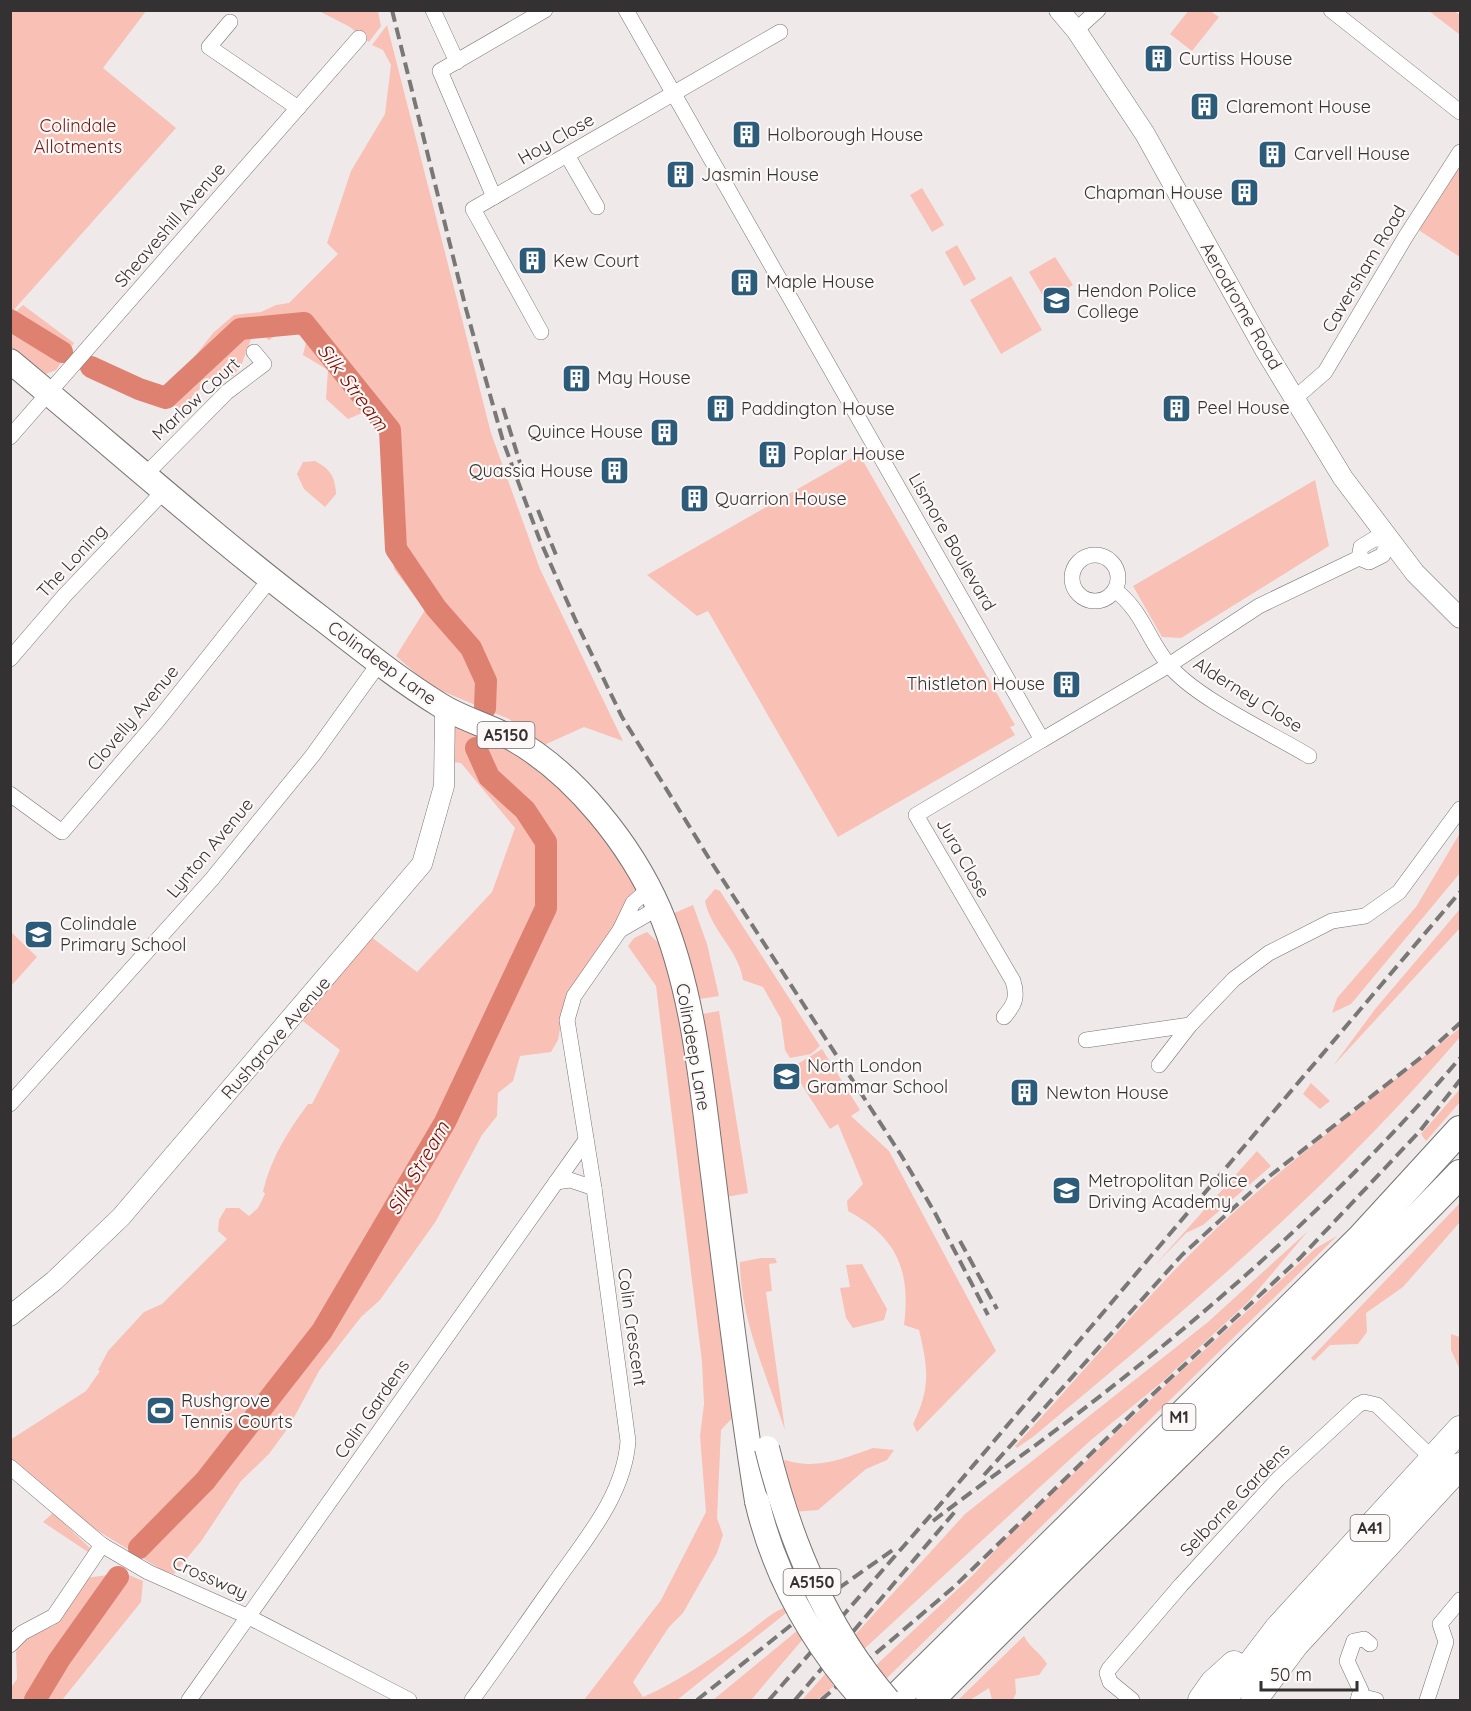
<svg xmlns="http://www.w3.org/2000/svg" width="1471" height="1711" font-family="Quicksand,sans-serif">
	<rect width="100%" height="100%" fill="#efeae9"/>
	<g fill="#f9c0b5">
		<path d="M11,10L146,11L103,68L176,128L11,313Z"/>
		<path d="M1189,10L1210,11L1219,17L1192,51L1170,34Z"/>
		<path d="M319,11H378L381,26L369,42L350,27Z"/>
		<path d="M1429,11H1454L1460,15L1459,34Z"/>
		<path d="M387,25L491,433L540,569L623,741L584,727L544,745L509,719L430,686L396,656L425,610L394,569L382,425L367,411L348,419L326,399L328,370L303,355L307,338L287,328L269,340L261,334L251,339L241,366L233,376L210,380L192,396L193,406L185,413L167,403L146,400L168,391L213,333L234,315L261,312L276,305L289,303L338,254L327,243L351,171L385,114L391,65L383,50L372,45Z"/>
		<path d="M1460,163V257L1420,231L1419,224Z"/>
		<path d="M922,188L944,225L932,232L910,195Z"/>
		<path d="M957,245L976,279L964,286L945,252Z"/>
		<path d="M1055,257L1073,285L1046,301L1029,272Z"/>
		<path d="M1011,276L1042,330L1001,354L970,300Z"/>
		<path d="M23,305L74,343L56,370L46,374L11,347V316Z"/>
		<path d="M859,454L1015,725L1010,727L1015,735L838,837L708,611L697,616L647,575Z"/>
		<path d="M315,461C330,469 335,476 336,494L325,507L304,489L297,474L303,462Z"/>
		<path d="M1315,480L1329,546L1181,638L1162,637L1133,586Z"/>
		<path d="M445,708L513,737L623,843L639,898L566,995L558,1040L551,1052L520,1056L513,1081L498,1093L497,1116L482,1135L436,1221L380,1300L361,1317L319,1371L290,1425L269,1454L241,1481L202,1540L174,1574L162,1570L90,1526L11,1467L10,1440L86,1391L100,1371L98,1370L108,1351L144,1312L162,1304L227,1239L218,1231L219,1220L226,1208H239L249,1216L258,1208L265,1194L263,1191C271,1158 288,1131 308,1104H312L340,1050L295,1015L366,933L417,972L492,892L515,828L461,763L444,761Z"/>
		<path d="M1460,833V873L1351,1004L1332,1013L1337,998L1416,907Z"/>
		<path d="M715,889L720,891L820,1046L811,1054L790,1058L785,1050L781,1019L763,987L743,980C739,950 711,931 705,901Z"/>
		<path d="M693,905L707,944L719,996L700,999L685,943L672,914Z"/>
		<path d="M1460,909V928L1333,1066L1376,1008Z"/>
		<path d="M11,932L37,957L11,986L10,932Z"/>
		<path d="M647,932L667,951L682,996L735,1415L721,1430L717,1518L723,1535L717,1553L683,1613L669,1627L633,1682L643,1697C680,1681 712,1658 746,1634C759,1625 770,1613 784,1608L786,1613L677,1700H584L661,1600L706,1512L700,1436L704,1404L702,1362L656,986L628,946L634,938Z"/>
		<path d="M719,1011L748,1193L726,1197L702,1014Z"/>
		<path d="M1460,1028V1037C1331,1188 1186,1310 1034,1436L1017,1448L1015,1446C1087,1369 1154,1285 1232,1214C1305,1148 1384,1089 1460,1028Z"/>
		<path d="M822,1049L860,1110L851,1116L889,1151L996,1351L917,1432L913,1424C931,1388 928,1368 919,1330L904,1325C911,1271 897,1237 848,1211L847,1201L863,1184L838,1124L830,1129L791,1068Z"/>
		<path d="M1311,1083L1330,1101L1320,1109L1303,1094Z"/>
		<path d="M1460,1089V1102L1426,1141L1421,1134Z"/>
		<path d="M1257,1151L1271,1166L1203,1225L1186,1233L1154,1266Z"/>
		<path d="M1460,1203V1222L1403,1287L1366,1313L1367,1332L1358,1344L1330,1345L1314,1361L1311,1358Z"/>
		<path d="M1308,1231L1248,1302L1162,1382L1091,1440L862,1651L853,1637L965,1514L1208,1322Z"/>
		<path d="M1337,1236L884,1681L874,1667L974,1574L1007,1537L1165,1386L1316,1248Z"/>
		<path d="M761,1258H775L777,1263L769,1264L772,1291L766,1292L785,1430C767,1376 740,1319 740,1262Z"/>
		<path d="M862,1264L887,1309L884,1320L853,1328L846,1318L840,1288L850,1287L846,1265Z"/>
		<path d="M1451,1334L1460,1337V1370L1451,1350Z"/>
		<path d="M873,1448L894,1450L887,1460L866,1469L818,1510L794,1512L781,1466L785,1460C817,1470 842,1459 873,1448Z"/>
		<path d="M53,1513L90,1548L88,1552L43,1522Z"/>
		<path d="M124,1573L143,1581L141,1602L62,1700H11L10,1689L17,1679L16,1652L21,1641L55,1625L85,1578Z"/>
		<path d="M798,1630L803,1639L751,1700H713Z"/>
		<path d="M1024,1636C1030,1648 1041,1653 1047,1664L1039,1675L1015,1679L1016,1693L1013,1700H992L989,1688L970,1700H958Z"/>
		<path d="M826,1673L834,1686L817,1700H802Z"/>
	</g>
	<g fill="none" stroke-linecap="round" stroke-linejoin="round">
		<g stroke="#de8171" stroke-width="22">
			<path d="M10,320L62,352"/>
			<path d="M91,367L139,389L166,398L240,329L304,323L390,430L396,549L436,608L471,648L486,681L485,708"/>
			<path d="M139,1548L205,1481L322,1331L445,1122L546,908V842L525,810L489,777L476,748"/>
			<path d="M35,1700L59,1660L118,1577"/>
		</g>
		<defs>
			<g id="minor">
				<path d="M433,10L457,62"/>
				<path d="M626,10L1042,740L1169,665L1259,606L1359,558L1361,547L1374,539L1388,540L1383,555L1369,562L1359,558"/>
				<path d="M1331,10L1460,112"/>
				<path d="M230,22L209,47L298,108"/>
				<path d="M1076,30L1098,10"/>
				<path d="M567,155L597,207"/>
				<path d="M494,197L440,71L545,10"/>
				<path d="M541,332L473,209L780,32"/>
				<path d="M1294,399L1325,372L1406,236L1460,152"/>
				<path d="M10,437L359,38"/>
				<path d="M145,475L227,392L264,364L254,352"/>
				<circle cx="1095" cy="578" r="23"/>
				<path d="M1115,590C1144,613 1147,639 1169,665C1194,697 1271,733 1309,756"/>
				<path d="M10,659L65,595L164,491"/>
				<path d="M10,794L62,832L159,719L271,578"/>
				<path d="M649,889L633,903L620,930L658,908"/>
				<path d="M1004,1017C1015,1004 1018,997 1013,981L916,815L1042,740"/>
				<path d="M1086,1040L1190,1025"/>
				<path d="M1159,1065L1190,1025L1234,979L1269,953L1332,921L1365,916L1399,892L1460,809"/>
				<path d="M10,1104L212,879L313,755L380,662"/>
				<path d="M556,1182L570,1180L594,1188"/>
				<path d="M10,1467L102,1545L148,1572L249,1617L409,1700"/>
				<path d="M10,1645L22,1633L54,1616L102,1545"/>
				<path d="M1359,1696L1376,1700"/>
				<path d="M189,1700L586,1140"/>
				<path d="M472,1700C499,1663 525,1625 552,1587C583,1542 624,1497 628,1441L594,1188L567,1020L574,996L620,930"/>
				<path d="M1132,1700L1110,1682L1107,1673L1109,1669L1181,1585L1278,1479L1358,1405L1364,1402L1377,1405L1433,1459"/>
				<path d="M1358,1700L1361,1691L1347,1661L1354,1641L1364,1639L1370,1644"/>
				<path d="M1427,1700L1446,1642L1440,1624L1460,1600"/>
			</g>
			<g id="tertiary">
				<path d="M1059,10L1076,30L1145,134L1265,350L1343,478L1415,573L1460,618"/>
				<path d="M10,1316L54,1281L121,1217L422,864L444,786L445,708"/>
			</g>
			<path id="primary" d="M10,361C114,447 214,537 321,618C360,648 398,679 440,705C462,719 490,726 513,739C575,774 631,845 659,909C695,994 702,1090 714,1182C727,1288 740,1395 757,1501"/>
			<g id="trunk">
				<path d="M1201,1700L1213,1683L1234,1664"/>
				<path d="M1223,1700L1278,1628L1460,1429"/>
				<path d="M1254,1700L1296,1644L1460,1466"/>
			</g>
			<g id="motorway">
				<path d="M894,1700L1361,1238L1460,1130"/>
				<path d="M930,1700C1104,1522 1287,1353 1460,1174"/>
			</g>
		</defs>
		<use href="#minor" stroke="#777372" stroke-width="16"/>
		<use href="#tertiary" stroke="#777372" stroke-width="21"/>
		<use href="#primary" stroke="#777372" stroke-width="26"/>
		<use href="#trunk" stroke="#777372" stroke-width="27"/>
		<use href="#motorway" stroke="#777372" stroke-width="30"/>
		<use href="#minor" stroke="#fff" stroke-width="15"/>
		<use href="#tertiary" stroke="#fff" stroke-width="20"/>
		<use href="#primary" stroke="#fff" stroke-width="24"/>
		<use href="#trunk" stroke="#fff" stroke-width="26"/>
		<use href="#motorway" stroke="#fff" stroke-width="28"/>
		<g stroke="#7a7777" stroke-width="4" stroke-dasharray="12 6" stroke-linecap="butt">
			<path d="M392,10L466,309L503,441L539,538L579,628L622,717L710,860L901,1155L935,1213L988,1315"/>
			<path d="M503,408L520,463"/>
			<path d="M538,510L558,560"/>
			<path d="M960,1241L997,1309"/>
			<path d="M984,1475L1182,1255L1262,1182L1428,1052L1460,1023"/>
			<path d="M933,1521C985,1481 1039,1444 1090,1404C1223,1301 1351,1186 1460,1058"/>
			<path d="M697,1700L829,1595L897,1547"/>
			<path d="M769,1700L944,1500L1460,892"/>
			<path d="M795,1700L958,1508"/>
			<path d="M821,1700L955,1586L1138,1408L1300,1258L1419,1132L1460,1080"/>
		</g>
		<defs>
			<g id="primary-bridge">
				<path d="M767,1448C790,1541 825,1627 888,1700"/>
				<path d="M757,1501C774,1575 813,1643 863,1700"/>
			</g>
		</defs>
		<use href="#primary-bridge" stroke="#777372" stroke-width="26" stroke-linecap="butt"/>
		<use href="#primary-bridge" stroke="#fff" stroke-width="24"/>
	</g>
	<defs>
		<symbol id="building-square" viewBox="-11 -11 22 22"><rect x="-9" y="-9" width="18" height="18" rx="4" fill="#2d5b7a" stroke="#fcf8f7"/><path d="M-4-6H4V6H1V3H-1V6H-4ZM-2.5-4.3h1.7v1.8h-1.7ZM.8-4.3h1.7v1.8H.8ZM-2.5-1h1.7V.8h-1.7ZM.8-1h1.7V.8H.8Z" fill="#fff"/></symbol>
		<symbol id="university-square" viewBox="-11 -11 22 22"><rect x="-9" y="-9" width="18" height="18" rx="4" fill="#2d5b7a" stroke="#fcf8f7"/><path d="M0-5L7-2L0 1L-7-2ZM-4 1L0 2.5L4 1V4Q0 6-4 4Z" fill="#fff"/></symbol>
		<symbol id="school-square" viewBox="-11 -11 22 22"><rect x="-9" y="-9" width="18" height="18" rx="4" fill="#2d5b7a" stroke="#fcf8f7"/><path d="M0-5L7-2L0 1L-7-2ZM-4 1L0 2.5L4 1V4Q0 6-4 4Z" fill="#fff"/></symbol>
		<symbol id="stadium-square" viewBox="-11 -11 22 22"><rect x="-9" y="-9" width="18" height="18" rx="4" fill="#2d5b7a" stroke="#fcf8f7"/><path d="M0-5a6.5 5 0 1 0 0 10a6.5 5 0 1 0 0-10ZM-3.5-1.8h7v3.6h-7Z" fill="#fff"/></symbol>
	</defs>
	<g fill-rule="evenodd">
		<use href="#building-square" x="1142" y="42" width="33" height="33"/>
		<use href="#building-square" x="1188" y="90" width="33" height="33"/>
		<use href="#building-square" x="730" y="118" width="33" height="33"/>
		<use href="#building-square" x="1256" y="138" width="33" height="33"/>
		<use href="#building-square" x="664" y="158" width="33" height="33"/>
		<use href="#building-square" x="1228" y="176" width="33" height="33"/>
		<use href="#building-square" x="516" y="244" width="33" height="33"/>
		<use href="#building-square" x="728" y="266" width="33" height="33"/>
		<use href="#university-square" x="1040" y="284" width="33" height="33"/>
		<use href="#building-square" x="560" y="362" width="33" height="33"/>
		<use href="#building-square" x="1160" y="392" width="33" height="33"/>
		<use href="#building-square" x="704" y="392" width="33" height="33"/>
		<use href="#building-square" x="648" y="416" width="33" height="33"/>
		<use href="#building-square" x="756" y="438" width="33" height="33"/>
		<use href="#building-square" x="598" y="454" width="33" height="33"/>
		<use href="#building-square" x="678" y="482" width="33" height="33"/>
		<use href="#building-square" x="1050" y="668" width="33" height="33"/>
		<use href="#school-square" x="22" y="918" width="33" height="33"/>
		<use href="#school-square" x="770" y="1060" width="33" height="33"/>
		<use href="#building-square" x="1008" y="1076" width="33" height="33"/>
		<use href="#university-square" x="1050" y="1174" width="33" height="33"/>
		<use href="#stadium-square" x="144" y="1394" width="33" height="33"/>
	</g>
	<g text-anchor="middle" stroke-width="4.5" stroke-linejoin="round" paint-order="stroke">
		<g fill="#fcf8f7" stroke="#6f6d6c" stroke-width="1.5">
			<rect x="477.5" y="722" width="57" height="26" rx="4.5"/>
			<rect x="1162.5" y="1404" width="33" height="26" rx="4.5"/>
			<rect x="1350.5" y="1515" width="39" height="26" rx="4.5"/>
			<rect x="783.5" y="1569" width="57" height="26" rx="4.5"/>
		</g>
		<g font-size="16" font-weight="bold" fill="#333131">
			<text x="506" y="741">A5150</text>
			<text x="1179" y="1423">M1</text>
			<text x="1370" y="1534">A41</text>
			<text x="812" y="1588">A5150</text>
		</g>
		<g font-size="18" fill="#333131" stroke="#fcf8f7" text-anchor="start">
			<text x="1179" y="65">Curtiss House</text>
			<text x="1226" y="113">Claremont House</text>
			<text x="767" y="141">Holborough House</text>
			<text x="1294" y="160">Carvell House</text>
			<text x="701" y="181">Jasmin House</text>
			<text x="1223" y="199" text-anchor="end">Chapman House</text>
			<text x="553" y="267">Kew Court</text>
			<text x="766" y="288">Maple House</text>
			<text x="1077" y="297">Hendon Police<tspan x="1077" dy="21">College</tspan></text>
			<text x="597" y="384">May House</text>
			<text x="1197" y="414">Peel House</text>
			<text x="741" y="415">Paddington House</text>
			<text x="643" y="438" text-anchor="end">Quince House</text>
			<text x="793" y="460">Poplar House</text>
			<text x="593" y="477" text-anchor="end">Quassia House</text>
			<text x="715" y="505">Quarrion House</text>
			<text x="1045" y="690" text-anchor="end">Thistleton House</text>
			<text x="60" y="930">Colindale<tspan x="60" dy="21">Primary School</tspan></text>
			<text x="807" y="1072">North London<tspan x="807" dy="21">Grammar School</tspan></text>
			<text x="1046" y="1099">Newton House</text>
			<text x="1088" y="1187">Metropolitan Police<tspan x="1088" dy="21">Driving Academy</tspan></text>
			<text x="181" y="1407">Rushgrove<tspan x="181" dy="21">Tennis Courts</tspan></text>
		</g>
		<g font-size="18" fill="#701c12" stroke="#fcf8f7">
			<text x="78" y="132">Colindale<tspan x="78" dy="21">Allotments</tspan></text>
		</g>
		<g font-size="18" fill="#333131" stroke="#fcf8f7">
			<text transform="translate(556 139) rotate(-30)" y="6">Hoy Close</text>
			<text transform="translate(170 225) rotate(-49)" y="6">Sheaveshill Avenue</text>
			<text transform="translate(1364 269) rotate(-59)" y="6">Caversham Road</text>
			<text transform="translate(1241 306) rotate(60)" y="6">Aerodrome Road</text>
			<text transform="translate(196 399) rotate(-43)" y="6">Marlow Court</text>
			<text transform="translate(952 542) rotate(60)" y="6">Lismore Boulevard</text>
			<text transform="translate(72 561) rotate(-47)" y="6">The Loning</text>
			<text transform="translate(382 663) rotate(36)" y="6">Colindeep Lane</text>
			<text transform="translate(1248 695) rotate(32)" y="6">Alderney Close</text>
			<text transform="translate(133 718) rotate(-50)" y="6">Clovelly Avenue</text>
			<text transform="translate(210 848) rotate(-50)" y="6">Lynton Avenue</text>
			<text transform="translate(963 858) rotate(60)" y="6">Jura Close</text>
			<text transform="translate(276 1038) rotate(-49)" y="6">Rushgrove Avenue</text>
			<text transform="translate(693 1047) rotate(80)" y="6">Colindeep Lane</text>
			<text transform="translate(632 1327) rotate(82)" y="6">Colin Crescent</text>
			<text transform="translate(372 1409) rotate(-55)" y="6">Colin Gardens</text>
			<text transform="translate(1235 1500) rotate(-46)" y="6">Selborne Gardens</text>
			<text transform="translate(210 1578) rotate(24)" y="6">Crossway</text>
		</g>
		<g font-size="20" font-style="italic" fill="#800d01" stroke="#fcf8f7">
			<text transform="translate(353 387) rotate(53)" y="7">Silk Stream</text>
			<text transform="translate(418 1168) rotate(-60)" y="7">Silk Stream</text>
		</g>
	</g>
	<rect width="1471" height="1711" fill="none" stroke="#333131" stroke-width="24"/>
	<path d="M1261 1681v9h96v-9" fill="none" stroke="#333131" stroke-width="3"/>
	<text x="1270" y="1681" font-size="18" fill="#333131" stroke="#fcf8f7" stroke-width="4.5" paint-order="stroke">50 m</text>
</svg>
